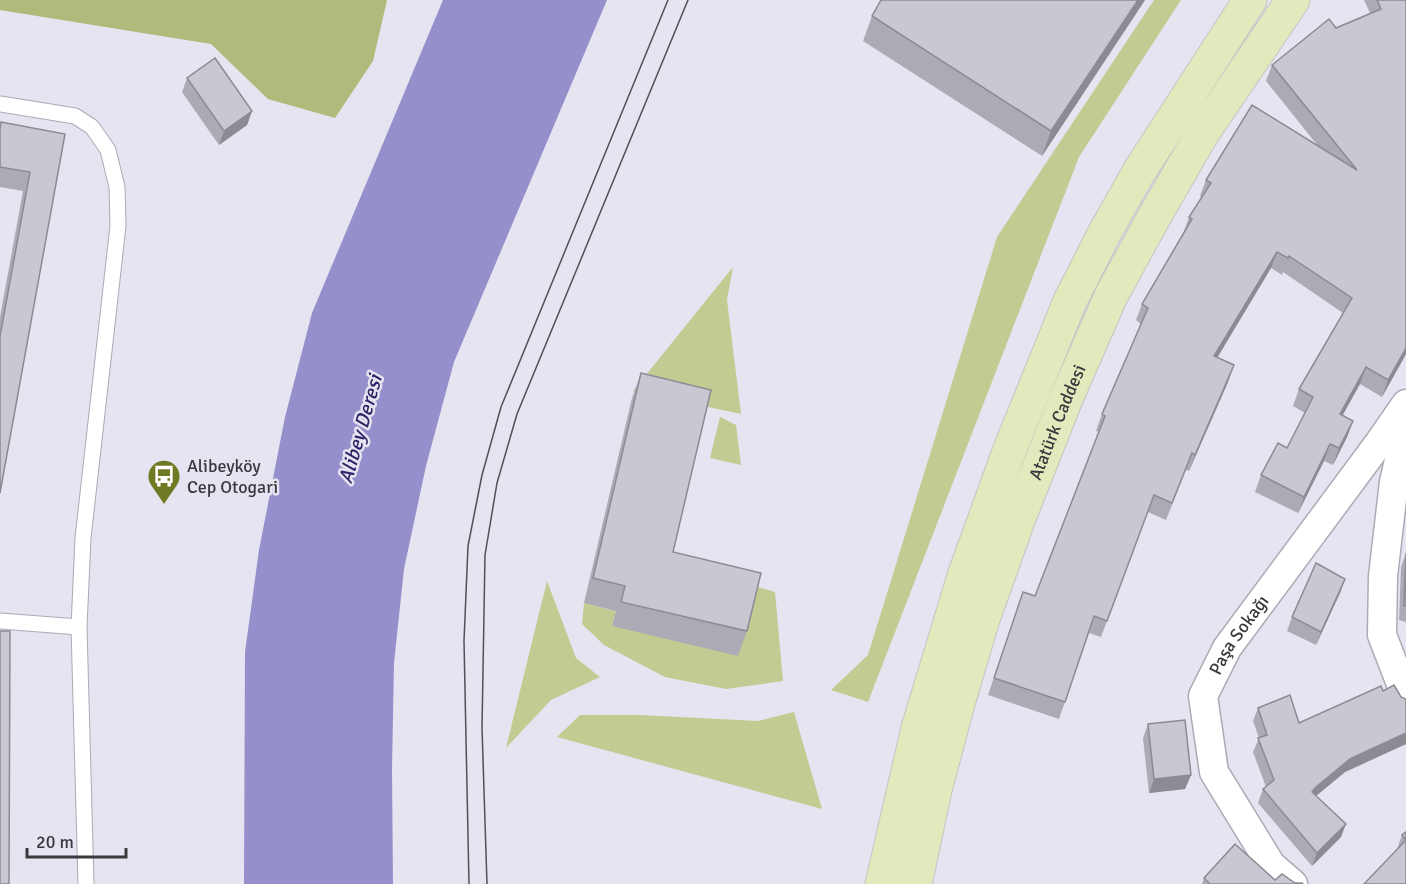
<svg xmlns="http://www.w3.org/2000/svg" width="1406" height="884" font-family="Signika,sans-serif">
	<rect width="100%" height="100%" fill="#e5e4f0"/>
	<g fill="#c2cb92">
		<path d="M1154,0H1181L1079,157L868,702L831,690L868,655L997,237Z"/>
		<path d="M733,267L727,300L741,414L633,391Z"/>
		<path d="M720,417L736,425L741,465L710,458Z"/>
		<path d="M547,581L576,658L600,677L551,700L506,748Z"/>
		<path d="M755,586L775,592L783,681L726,689L665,677L604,645L582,624L584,603L616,611L612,626Z"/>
		<path d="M794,712L822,809L557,737L580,715H640L758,721Z"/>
	</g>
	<path fill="#b0ba7a" d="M0,0H387L373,61L335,118L268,99L211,44L0,10Z"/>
	<path fill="#9590cb" d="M443,0H607L454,362L426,466L404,569L394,663L392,769L393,884H244L245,652L259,550L285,417L312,313Z"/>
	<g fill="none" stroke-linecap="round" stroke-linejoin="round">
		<defs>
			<g id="service">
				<path d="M0,104L75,116L92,127L108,150L117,187L118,226L83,538L79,627L86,884"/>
				<path d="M0,621L79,627"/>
			</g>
			<g id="minor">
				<path d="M1406,430L1394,482L1383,576L1382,635L1406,697"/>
				<path id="s1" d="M1293,884L1271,865L1214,772L1203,696L1227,648L1379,443L1406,404"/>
			</g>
			<g id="primary">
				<path d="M882,884L918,728L964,576L1010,449L1070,301L1105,232L1140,170L1250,0"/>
				<path id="s2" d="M915,884L935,790L959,700L983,619L1019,518L1066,399L1111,296L1153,219L1202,134L1293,0"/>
			</g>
		</defs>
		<use href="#service" stroke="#abaab5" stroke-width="17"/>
		<use href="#minor" stroke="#abaab5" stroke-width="31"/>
		<use href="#primary" stroke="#c4c4c5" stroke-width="35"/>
		<use href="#service" stroke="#fff" stroke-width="15"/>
		<use href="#minor" stroke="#fff" stroke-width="28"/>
		<use href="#primary" stroke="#e2e9bc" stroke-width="33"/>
		<g stroke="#505056" stroke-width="1.5">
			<path d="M469,884L464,641L468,546L482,475L501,407L668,0"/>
			<path d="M487,884L482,728L485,555L497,483L517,414L688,0"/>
		</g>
	</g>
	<g fill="#acabb5">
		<path d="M1145,0L1042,156L863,41L872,16Z"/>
		<path d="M1364,0H1406V354L1382,397L1360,384L1342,415L1353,421L1347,437L1333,465L1324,461L1298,513L1255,492L1261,475L1287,448L1305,413L1293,406L1299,389L1343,313L1283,272L1282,275L1271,268L1217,358L1228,382L1189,471L1186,470L1166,520L1148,512L1101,637L1089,633L1059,719L988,695L1017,609L1035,596L1099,432L1096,431L1102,414L1141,324L1136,320L1142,304L1183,234L1189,217L1202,197L1200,196L1206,180L1318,146L1266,81L1272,65L1336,28L1370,13Z"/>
		<path d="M187,78L252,111L247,125L219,145L182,92Z"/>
		<path d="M1,122L65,134L0,493V317L23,191L0,187V125Z"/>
		<path d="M641,373L673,552L747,631L738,656L612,626L616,611L584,603L632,398Z"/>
		<path d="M1406,553V622L1399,620L1401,567Z"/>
		<path d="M1345,579L1340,593L1316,645L1287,631L1292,617Z"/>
		<path d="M1383,691L1406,699V744L1345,772L1316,796L1341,837L1312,866L1258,803L1263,789L1266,787L1253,752L1259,738L1253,721L1258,708L1299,723Z"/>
		<path d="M1148,724L1191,775L1185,789L1149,793L1143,738Z"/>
		<path d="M1406,832V884L1397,849L1402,835Z"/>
		<path d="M1204,878L1275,880L1303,884H1202Z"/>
	</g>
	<g fill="#8c8b93">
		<path d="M1138,0H1145L1042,156L1051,131Z"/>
		<path d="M252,111L247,125L219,145L224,131Z"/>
		<path d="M1277,252L1271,268L1208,373L1214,356Z"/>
		<path d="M1406,348V354L1382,397L1388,380Z"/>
		<path d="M1234,365L1228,382L1189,471L1195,455Z"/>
		<path d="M1366,367L1360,384L1334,431L1340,414Z"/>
		<path d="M1353,421L1347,437L1333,465L1339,448Z"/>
		<path d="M1330,444L1324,461L1298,513L1304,497Z"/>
		<path d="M1345,579L1340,593L1316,645L1321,632Z"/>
		<path d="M1406,733V744L1345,772L1311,800L1312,792L1316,787L1350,759Z"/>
		<path d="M1191,775L1185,789L1149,793L1154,779Z"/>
		<path d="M1346,824L1341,837L1312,866L1317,853Z"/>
	</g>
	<g fill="#c8c7d2" stroke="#8c8b93" stroke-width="1.5">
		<path d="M881,0H1138L1051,131L872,16Z"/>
		<path d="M1377,0H1406V348L1388,380L1366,367L1340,414L1353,421L1339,448L1330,444L1304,497L1261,475L1278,443L1287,448L1313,397L1299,389L1352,298L1289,256L1288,258L1277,252L1214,356L1234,365L1195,455L1192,453L1172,503L1154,495L1107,621L1094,616L1065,702L994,678L1023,592L1035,596L1105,416L1102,414L1148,308L1142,304L1192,219L1189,217L1211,183L1206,180L1252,105L1357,170L1272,65L1329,19L1336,28L1381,9Z"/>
		<path d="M215,58L252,111L224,131L187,78Z"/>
		<path d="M1,122L65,134L0,493V336L30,172L0,167V129Z"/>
		<path d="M641,373L711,390L673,552L761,573L747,631L621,602L625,586L593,578Z"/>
		<path d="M1406,553V606H1404Z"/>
		<path d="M1316,563L1345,579L1321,632L1292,617Z"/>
		<path d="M0,631H10L9,884H0Z"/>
		<path d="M1394,685L1401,697L1406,699V733L1350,759L1316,787L1312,792L1346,824L1317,853L1263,789L1274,780L1258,738L1267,735L1258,708L1290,695L1299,723L1381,686L1383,691Z"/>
		<path d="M1185,720L1191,775L1154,779L1148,724Z"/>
		<path d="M1406,832V840L1402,835Z"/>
		<path d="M1406,840V884H1364Z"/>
		<path d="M1235,844L1275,880L1282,874L1295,883H1302L1303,884H1210L1204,878Z"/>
	</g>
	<defs>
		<symbol id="bus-pin" viewBox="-11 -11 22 30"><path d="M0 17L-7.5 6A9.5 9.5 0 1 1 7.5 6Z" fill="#707a24" stroke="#e5e4f0"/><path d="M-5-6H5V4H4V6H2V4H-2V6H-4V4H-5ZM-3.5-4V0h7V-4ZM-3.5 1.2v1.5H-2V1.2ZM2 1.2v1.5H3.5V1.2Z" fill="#fff"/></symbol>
	</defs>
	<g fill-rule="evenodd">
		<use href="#bus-pin" x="145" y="457" width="38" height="52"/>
	</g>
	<g text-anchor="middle" stroke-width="5" stroke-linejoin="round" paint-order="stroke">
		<g font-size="18" fill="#39393e" stroke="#e5e4f0">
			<text dy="6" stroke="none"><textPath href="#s2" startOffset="484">Atatürk Caddesi</textPath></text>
			<text dy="6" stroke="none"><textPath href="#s1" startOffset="286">Paşa Sokağı</textPath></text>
		</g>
		<g font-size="18" fill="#39393e" stroke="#e5e4f0" text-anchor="start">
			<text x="187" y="472">Alibeyköy<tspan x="187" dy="21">Cep Otogari</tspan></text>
		</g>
		<g font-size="20" font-style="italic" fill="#312268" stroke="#e5e4f0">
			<text transform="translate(360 429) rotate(-74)" y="7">Alibey Deresi</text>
		</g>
	</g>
	<path d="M27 848v9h99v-9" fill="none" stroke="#39393e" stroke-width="3"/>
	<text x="36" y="848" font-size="18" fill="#39393e" stroke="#e5e4f0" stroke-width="4.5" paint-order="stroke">20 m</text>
</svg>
